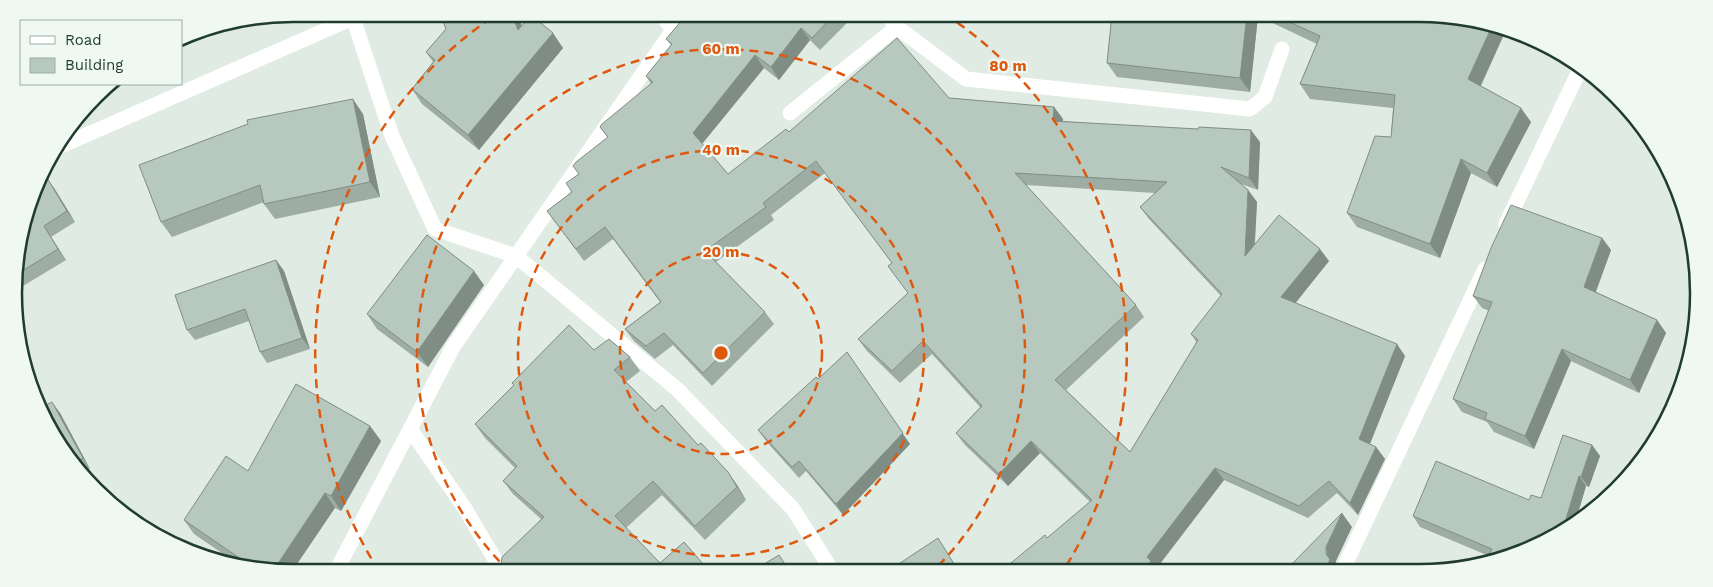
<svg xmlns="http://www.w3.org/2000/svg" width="1713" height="587" font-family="'Work Sans',sans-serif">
	<rect width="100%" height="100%" fill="#dfebe3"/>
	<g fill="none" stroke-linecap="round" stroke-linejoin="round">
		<g stroke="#fff" stroke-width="15">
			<path d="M661,14L673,30"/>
			<path d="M886,14L897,27L966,79L1250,109L1265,97L1282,49"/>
			<path d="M790,113L897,27"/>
			<path d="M61,146L353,18L392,136L435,229L516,256L677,389L793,509L833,572"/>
			<path d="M1506,224L1581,67"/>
			<path d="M410,429L464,507L503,573"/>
			<path d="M1353,571L1345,565L1485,269"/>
		</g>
		<path stroke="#fff" stroke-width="15" d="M335,573L453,347L684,14"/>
	</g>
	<g fill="#9dada3" fill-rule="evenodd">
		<path d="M440,14H517L522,26L563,48L479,150L422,104L412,89L433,62L426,52L446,29Z"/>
		<path d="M692,14H856L820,50L810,40L779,80L764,68L702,144L728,174L789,132L949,98L1054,107L1063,119V121L1260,142L1258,190L1241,184L1248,190L1257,202L1255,244L1329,261L1295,303L1405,356L1370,444L1376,447L1385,459L1358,515L1337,493L1308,518L1224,480L1156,569L1158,571L1000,572L1047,538L1090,502L1040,453L1008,486L965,445L956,433L980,407L932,354L900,383L867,351L858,339L908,293L888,266L892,263L825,173L771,215L774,220L716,262L765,312L774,324L712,386L673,345L655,359L634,341L625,329L660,302L613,239L584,261L547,211L572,192L578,174L608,138L600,127L651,84L646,76L671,45L666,39ZM1026,185L1155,193L1140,207L1149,219L1221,296L1191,334L1197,343L1130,452L1066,390L1144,317L1136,305Z"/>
		<path d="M1208,14H1420L1506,30L1481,86L1531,122L1497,187L1471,173L1440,258L1357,227L1347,213L1391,137L1393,108L1310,99L1300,84L1317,44L1258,16L1250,92L1117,77L1107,63L1205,20Z"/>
		<path d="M363,114L380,197L275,219L264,204V202L172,237L161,222Z"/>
		<path d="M54,188L75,222L51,237L66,260L18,289L16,257Z"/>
		<path d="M1602,238L1611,250L1596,292L1657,320L1666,333L1639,393L1571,361L1534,449L1494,432L1487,422L1462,412L1453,399L1489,311L1482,308L1473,296Z"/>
		<path d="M276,260L284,271L310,349L267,363L260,352L249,321L195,340L187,330Z"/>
		<path d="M484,285L428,367L377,329L367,314Z"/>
		<path d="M594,350L630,357L640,371L626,382L655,411L698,445L737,485L746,500L705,540L662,495L626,528L660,563L710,572L507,573L501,564L541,519L513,494L503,481L515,468L485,438L475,424L514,386L512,383Z"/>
		<path d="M818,379L910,444L843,515L806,471L799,478L766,441L758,430Z"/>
		<path d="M60,413L90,469L84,472L61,449Z"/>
		<path d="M370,426L381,441L341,511L335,508L235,562L194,534L184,520L248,471Z"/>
		<path d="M1592,445L1600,456L1589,487L1586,486L1575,523L1543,545L1489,556L1420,527L1413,516L1529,500L1541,498Z"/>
	</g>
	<g fill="#808d85">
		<path d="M512,14H517L529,45L518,30Z"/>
		<path d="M1247,14H1257L1258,16L1250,92L1240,78Z"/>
		<path d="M1493,24L1506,30L1477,93L1468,79Z"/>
		<path d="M801,28L810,40L779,80L771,67Z"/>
		<path d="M553,33L563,48L479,150L468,135Z"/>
		<path d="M755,55L764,68L701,145L693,133Z"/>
		<path d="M353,99L363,114L380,197L370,182Z"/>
		<path d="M1054,107L1063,119L1062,133L1053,121Z"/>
		<path d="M1521,108L1531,122L1497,187L1487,173Z"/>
		<path d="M1251,130L1260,142L1258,190L1249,178Z"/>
		<path d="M1461,159L1471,173L1440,258L1430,244Z"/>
		<path d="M47,178L54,188L75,222L67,211Z"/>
		<path d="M1248,190L1257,202L1253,269L1245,256Z"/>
		<path d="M44,226L51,237L66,260L58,249Z"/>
		<path d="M1602,238L1611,250L1593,299L1584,287Z"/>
		<path d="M1320,249L1329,261L1290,310L1281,297Z"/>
		<path d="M276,260L284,271L310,349L302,338Z"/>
		<path d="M474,271L484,285L428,367L417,352Z"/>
		<path d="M1657,320L1666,333L1639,393L1630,380Z"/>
		<path d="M1397,344L1405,356L1367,451L1359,439Z"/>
		<path d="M1562,349L1571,361L1534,449L1525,436Z"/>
		<path d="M847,352L910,444L843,515L836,504Z"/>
		<path d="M52,402L60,413L90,469L83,458Z"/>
		<path d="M370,426L381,441L341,511L331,496Z"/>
		<path d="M1031,441L1040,453L1008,486L999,474Z"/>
		<path d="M1592,445L1600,456L1589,487L1581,477Z"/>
		<path d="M1376,447L1385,459L1358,515L1350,503Z"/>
		<path d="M1215,468L1224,480L1156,569L1147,557Z"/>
		<path d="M728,472L737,485L746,500L737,487Z"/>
		<path d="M1579,476L1586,486L1575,523L1562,532Z"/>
		<path d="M325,493L335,508L291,573L273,571Z"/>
		<path d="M1342,513L1352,527L1336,561V567L1339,571H1332L1328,565L1326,547Z"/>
	</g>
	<g fill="#b7c9be" stroke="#808d85" fill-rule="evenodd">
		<path d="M440,14H512L518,30L531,15L553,33L468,135L412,89L435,60L426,52L446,29Z"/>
		<path d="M687,14L690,16L692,14H835L812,38L801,28L771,67L755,55L693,133L728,174L786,129L789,132L897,38L949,98L1054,107L1053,121L1198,129L1199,127L1251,130L1249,178L1221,167L1248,190L1245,256L1279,215L1320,249L1281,297L1397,344L1359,439L1376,447L1350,503L1329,481L1299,506L1215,468L1147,557L1151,561L1148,564L1154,571L1000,572L1045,535L1047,538L1092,500L1031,441L999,474L956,433L982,406L923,341L892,371L858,339L908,293L888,266L892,263L816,161L763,203L766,207L705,251L765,312L703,373L664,333L646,346L625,329L661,302L605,227L576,249L547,211L572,192L566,183L579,174L573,166L576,162L608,137L600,127L602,124L653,82L646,76L672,44L666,39ZM1015,173L1167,182L1140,207L1222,294L1191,334L1198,340L1130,452L1055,380L1136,305Z"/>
		<path d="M1112,14H1147L1205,20L1208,14H1247L1240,78L1107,63Z"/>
		<path d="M1272,14H1420L1493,24L1468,79L1521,108L1487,173L1461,159L1430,244L1347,213L1375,136L1391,137L1395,95L1300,84L1320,36Z"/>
		<path d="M353,99L370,182L264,204L260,185L161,222L139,165L248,124L247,120Z"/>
		<path d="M47,178L67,211L44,226L58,249L17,274L16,257L39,182Z"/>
		<path d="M1511,205L1602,238L1584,287L1657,320L1630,380L1562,349L1525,436L1485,419L1487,413L1453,399L1492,302L1473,296L1491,248Z"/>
		<path d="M427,235L474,271L417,352L367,314Z"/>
		<path d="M276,260L302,338L260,352L245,309L187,330L175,295Z"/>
		<path d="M569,325L594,350L609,339L630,357L614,370L655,411L662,405L698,445L701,443L728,472L737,487L695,526L653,481L615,516L660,563L684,542L710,572L510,573L501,564L502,557L544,517L503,481L517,466L475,424L514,385L512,383Z"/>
		<path d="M847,352L903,433L836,504L799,461L792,467L758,430L816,377L818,379Z"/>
		<path d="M296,384L370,426L331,496L325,493L273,571L232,565L238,557L184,520L226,456L248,471Z"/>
		<path d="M52,402L83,458L74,463L61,449L42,407Z"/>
		<path d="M1563,435L1592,445L1581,477L1579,476L1562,532L1543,545L1485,562L1492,549L1413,516L1436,461L1529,500L1531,495L1541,498Z"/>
		<path d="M1342,513L1326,547V554L1330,559L1328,565L1334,571H1285Z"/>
		<path d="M938,538L959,572H889L888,571Z"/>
		<path d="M779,555L790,572H751Z"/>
	</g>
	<g fill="none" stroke="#de580e" stroke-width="2.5" stroke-dasharray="9 6">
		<circle cx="721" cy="353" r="101"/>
		<circle cx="721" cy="353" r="203"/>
		<path d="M510 572A304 304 0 1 1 932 572"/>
		<path d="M379 571A406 406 0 0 1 497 14M945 14A406 406 0 0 1 1063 571"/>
	</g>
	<path d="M0 0H1713V587H0ZM293 22H1419A271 271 0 0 1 1690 293V293A271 271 0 0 1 1419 564H293A271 271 0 0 1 22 293V293A271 271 0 0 1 293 22Z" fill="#eff8f2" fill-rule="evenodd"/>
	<path fill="none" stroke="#1f3c2e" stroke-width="2.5" d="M293 22H1419A271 271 0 0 1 1690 293V293A271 271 0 0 1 1419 564H293A271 271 0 0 1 22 293V293A271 271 0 0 1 293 22Z"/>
	<circle cx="721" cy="353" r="8" fill="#de580e" stroke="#eff8f2" stroke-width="2.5"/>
	<g font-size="15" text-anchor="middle" font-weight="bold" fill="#de580e" stroke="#eff8f2" stroke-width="4.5" stroke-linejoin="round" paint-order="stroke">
		<text x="721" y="54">60 m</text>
		<text x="1008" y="71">80 m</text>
		<text x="721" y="155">40 m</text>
		<text x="721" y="257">20 m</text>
	</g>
	<rect x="20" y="20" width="162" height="65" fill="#eff8f2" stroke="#9cada4"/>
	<rect x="30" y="36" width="25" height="8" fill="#ffffff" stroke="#9cada4"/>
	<text x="65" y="45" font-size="15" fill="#1f3c2e">Road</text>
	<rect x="30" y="58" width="25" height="15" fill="#b7c9be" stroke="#9cada4"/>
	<text x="65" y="70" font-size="15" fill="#1f3c2e">Building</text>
</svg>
